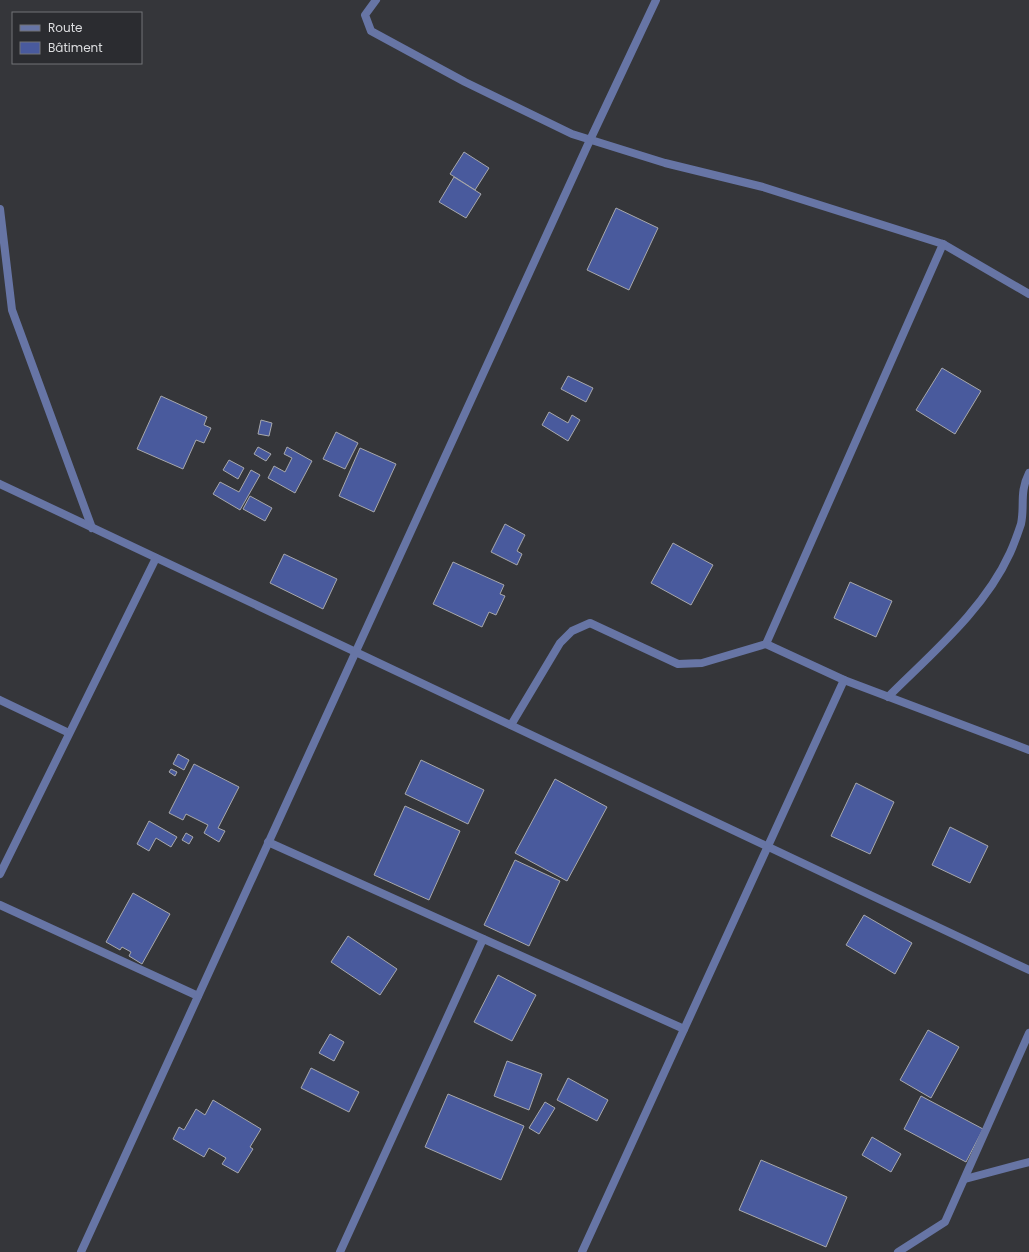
<svg xmlns="http://www.w3.org/2000/svg" width="1029" height="1252" font-family="Poppins,sans-serif">
	<rect width="100%" height="100%" fill="#35363a"/>
	<g fill="#495a9d" stroke="#a7a8ac">
		<path d="M464,152L489,168L475,190L450,174Z"/>
		<path d="M454,177L481,194L466,218L439,202Z"/>
		<path d="M616,208L658,228L629,290L587,270Z"/>
		<path d="M942,368L981,391L955,434L916,410Z"/>
		<path d="M568,376L593,388L586,402L561,389Z"/>
		<path d="M161,396L207,417L204,425L211,428L204,443L196,440L183,469L137,449Z"/>
		<path d="M549,412L568,423L572,415L580,420L568,441L542,425Z"/>
		<path d="M261,420L272,423L269,436L258,434Z"/>
		<path d="M336,432L358,443L345,469L323,459Z"/>
		<path d="M258,447L271,454L266,461L254,454Z"/>
		<path d="M287,447L312,461L295,493L268,478L274,466L285,472L292,458L284,454Z"/>
		<path d="M360,448L396,464L374,512L339,496Z"/>
		<path d="M229,460L244,468L238,479L223,470Z"/>
		<path d="M251,470L260,475L240,510L213,494L220,482L239,492Z"/>
		<path d="M250,496L272,508L265,521L243,509Z"/>
		<path d="M505,524L525,535L517,551L522,554L517,565L491,552Z"/>
		<path d="M673,543L713,565L691,605L651,583Z"/>
		<path d="M284,554L337,579L323,609L270,583Z"/>
		<path d="M453,562L504,585L500,594L505,596L496,615L489,612L482,627L433,604Z"/>
		<path d="M850,582L892,601L876,637L834,618Z"/>
		<path d="M178,754L189,760L184,770L173,764Z"/>
		<path d="M421,760L484,790L468,824L405,794Z"/>
		<path d="M194,764L239,787L218,828L225,831L219,842L204,833L208,825L186,814L183,820L169,813Z"/>
		<path d="M171,769L177,772L175,776L169,772Z"/>
		<path d="M555,779L607,807L567,881L515,853Z"/>
		<path d="M856,783L894,802L870,854L831,836Z"/>
		<path d="M405,806L460,831L429,900L374,875Z"/>
		<path d="M149,821L177,837L171,847L156,838L149,851L137,844Z"/>
		<path d="M950,827L988,846L970,883L932,865Z"/>
		<path d="M186,833L193,837L189,844L182,840Z"/>
		<path d="M515,860L560,881L529,946L484,925Z"/>
		<path d="M133,893L170,914L142,964L129,956L131,952L122,947L120,950L106,942Z"/>
		<path d="M864,915L912,943L895,974L846,945Z"/>
		<path d="M348,936L397,969L380,995L331,962Z"/>
		<path d="M498,975L536,995L512,1041L474,1022Z"/>
		<path d="M928,1030L959,1047L931,1098L900,1080Z"/>
		<path d="M330,1034L344,1042L334,1061L319,1053Z"/>
		<path d="M507,1061L542,1074L529,1110L494,1096Z"/>
		<path d="M311,1068L359,1092L349,1112L301,1088Z"/>
		<path d="M568,1078L608,1100L597,1121L557,1100Z"/>
		<path d="M448,1094L524,1126L501,1180L425,1147Z"/>
		<path d="M921,1096L983,1129L966,1162L904,1129Z"/>
		<path d="M213,1100L261,1129L250,1147L253,1149L238,1173L222,1164L226,1158L209,1148L204,1157L173,1139L179,1127L184,1130L196,1109L205,1115Z"/>
		<path d="M545,1102L555,1108L539,1134L529,1128Z"/>
		<path d="M872,1137L901,1154L891,1172L862,1155Z"/>
		<path d="M761,1160L847,1197L826,1247L739,1210Z"/>
	</g>
	<g fill="none" stroke-linecap="round" stroke-linejoin="round">
		<g stroke="#6775a5" stroke-width="8">
			<path d="M376,0L365,15L371,31L465,82L572,134L665,163L763,187L943,244L1029,294"/>
			<path d="M0,209L12,310L92,528"/>
			<path d="M0,484L1029,970"/>
			<path d="M766,644L844,680L1029,750"/>
			<path d="M888,697C932,653 984,610 1010,553C1014,544 1018,533 1021,524C1025,505 1019,493 1029,473"/>
			<path d="M0,700L69,733"/>
			<path d="M511,725L560,643L572,631L590,623L678,664L702,663L766,644L943,244"/>
			<path d="M268,842L684,1029"/>
			<path d="M0,874L156,558"/>
			<path d="M0,905L198,996"/>
			<path d="M965,1179L1029,1162"/>
			<path d="M340,1252L483,939"/>
			<path d="M582,1252L844,680"/>
			<path d="M898,1252L945,1222L1029,1033"/>
		</g>
		<path stroke="#6775a5" stroke-width="8" d="M81,1252L590,140L656,0"/>
	</g>
	<rect x="12" y="12" width="130" height="52" fill="#2b2c30" stroke="#727376"/>
	<rect x="20" y="25" width="20" height="6" fill="#6775a5" stroke="#727376"/>
	<text x="48" y="32" font-size="12" fill="#dddee0">Route</text>
	<rect x="20" y="42" width="20" height="12" fill="#495a9d" stroke="#727376"/>
	<text x="48" y="52" font-size="12" fill="#dddee0">Bâtiment</text>
</svg>
